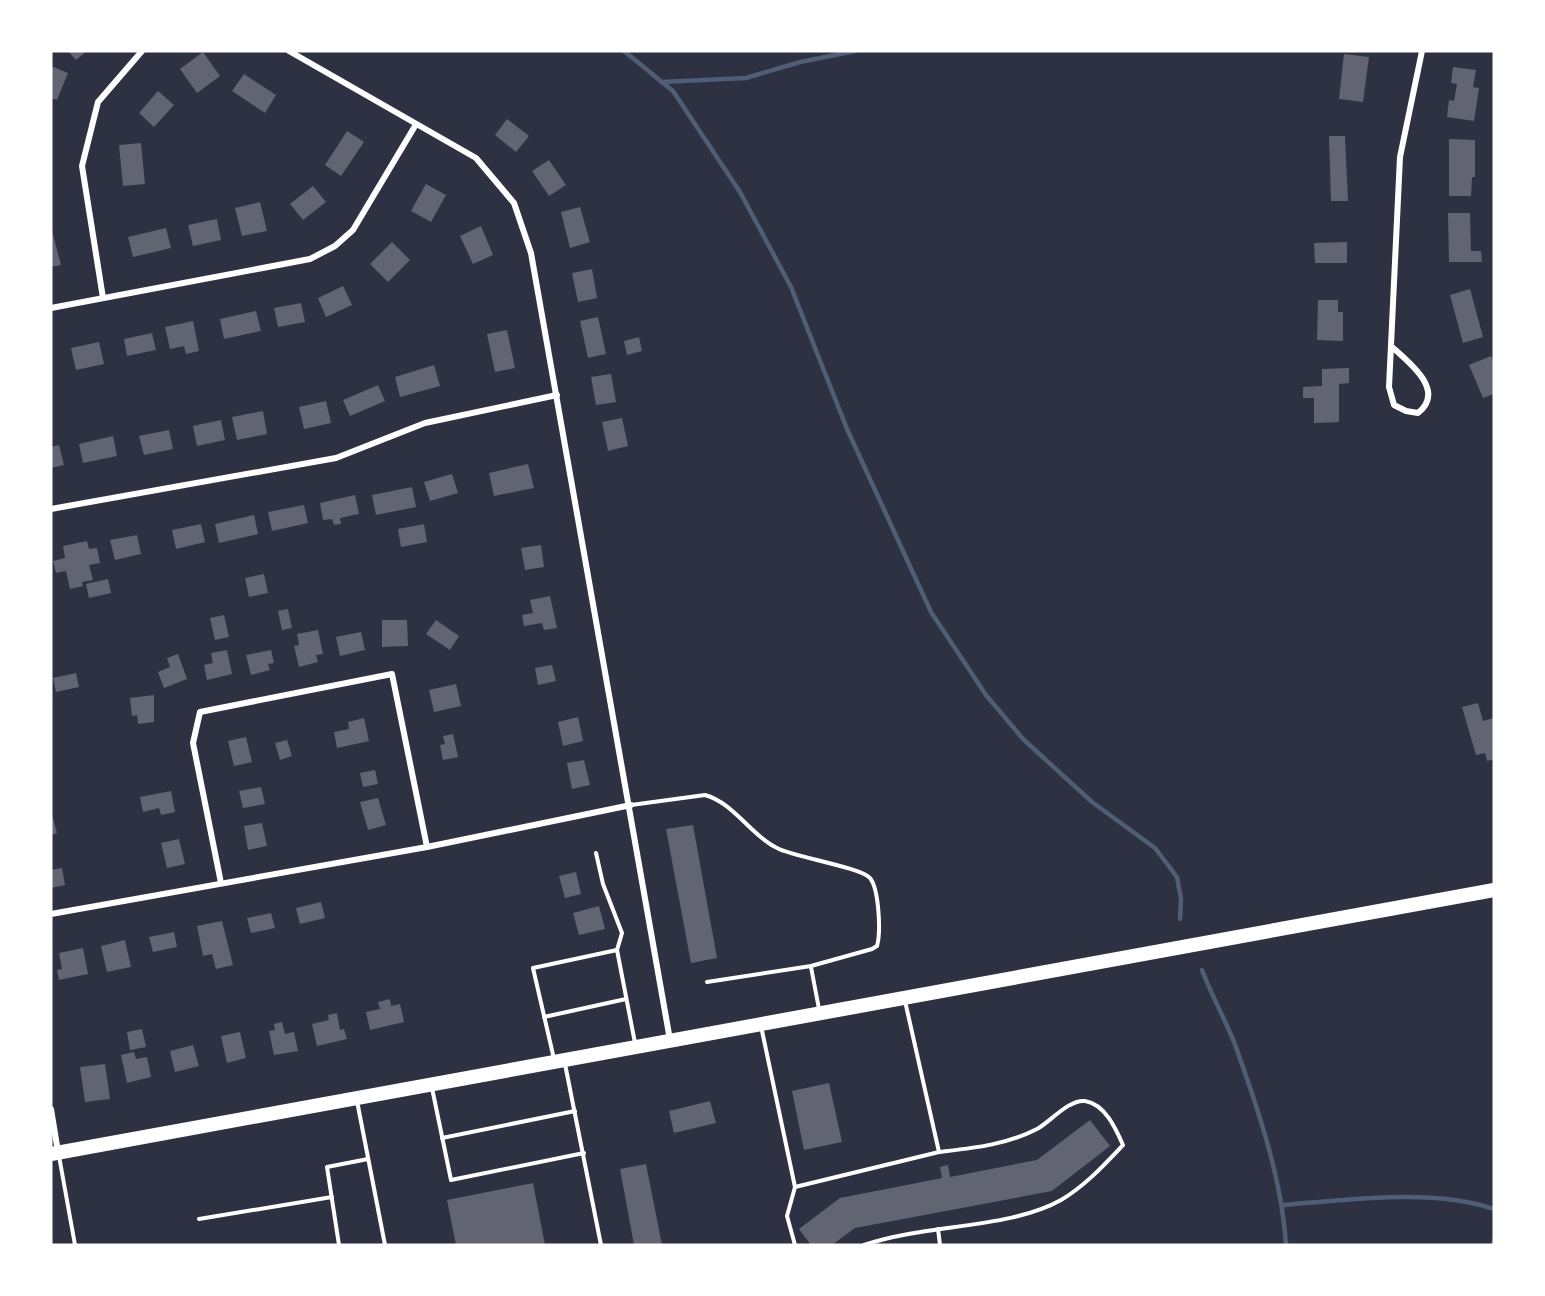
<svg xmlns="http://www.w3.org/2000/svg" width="1545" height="1296" font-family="Signika,sans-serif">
	<rect width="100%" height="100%" fill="#2d3142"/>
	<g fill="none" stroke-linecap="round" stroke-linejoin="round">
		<g stroke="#4f5d75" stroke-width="4.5">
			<path d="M624,51L673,91L740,192L791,287L847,429L931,612L986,695L1023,739L1092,802L1155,848L1177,877L1181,899L1180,919"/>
			<path d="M661,82L746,78L800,62L855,51"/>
			<path d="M1202,970C1212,997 1227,1022 1237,1050C1259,1112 1282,1180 1286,1245"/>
			<path d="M1284,1205C1350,1200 1431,1188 1494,1209"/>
			<path d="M1493,1245L1494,1240"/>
		</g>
	</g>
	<g fill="#626471">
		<path d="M68,51H87L76,60Z"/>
		<path d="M203,52L220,76L197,93L180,69Z"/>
		<path d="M1344,54L1369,57L1363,102L1339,99Z"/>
		<path d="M51,66L68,73L57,100L51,98Z"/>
		<path d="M1453,67L1476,70L1473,87L1479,88L1474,121L1447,117L1449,100L1454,101L1457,84L1451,83Z"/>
		<path d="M244,74L276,95L265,113L232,91Z"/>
		<path d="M158,91L174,105L154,127L139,113Z"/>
		<path d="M507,119L529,136L516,152L495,135Z"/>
		<path d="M347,131L364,142L341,176L325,165Z"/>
		<path d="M1329,136H1345L1348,201H1331Z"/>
		<path d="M1449,139L1475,140V177H1472L1471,196H1449Z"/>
		<path d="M141,143L145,184L123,186L119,145Z"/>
		<path d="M549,160L566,185L549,196L532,171Z"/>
		<path d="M426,184L446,195L431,222L411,211Z"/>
		<path d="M313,186L326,202L303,220L290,204Z"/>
		<path d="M260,202L267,231L242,236L235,208Z"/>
		<path d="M580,207L590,242L570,248L561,212Z"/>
		<path d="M1448,213H1470L1471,251H1481L1482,262H1449Z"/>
		<path d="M217,219L221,240L193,246L188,225Z"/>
		<path d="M481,226L493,255L473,264L460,236Z"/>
		<path d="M51,227L61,265L51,267Z"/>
		<path d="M166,228L171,248L133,257L128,237Z"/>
		<path d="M392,242L410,260L388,282L370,264Z"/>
		<path d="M1347,242V263H1315L1314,243Z"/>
		<path d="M592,269L597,298L578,302L572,273Z"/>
		<path d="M343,286L352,305L326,317L318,298Z"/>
		<path d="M1470,289L1483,337L1463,343L1450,295Z"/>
		<path d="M1318,300H1338V312H1343V341L1317,340Z"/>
		<path d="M301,303L305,322L278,327L274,308Z"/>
		<path d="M256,311L261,331L224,339L220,319Z"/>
		<path d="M598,317L606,354L588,358L580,321Z"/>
		<path d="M193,321L199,351L186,354L184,346L170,349L165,327Z"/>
		<path d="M507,330L515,368L495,372L487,334Z"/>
		<path d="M152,333L156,350L127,356L124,339Z"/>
		<path d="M639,337L642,351L627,355L624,341Z"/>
		<path d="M99,342L104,364L76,370L71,348Z"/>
		<path d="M1491,356L1494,362V394L1483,398L1469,365Z"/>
		<path d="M434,365L440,386L400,397L395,377Z"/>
		<path d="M1349,368V383L1339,384V422L1314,423V398H1303V387L1322,386V369Z"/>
		<path d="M611,374L616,402L596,405L591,377Z"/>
		<path d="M378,385L385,401L350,416L343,400Z"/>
		<path d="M326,401L331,423L304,429L299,407Z"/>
		<path d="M263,411L267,434L237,440L232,417Z"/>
		<path d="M622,418L628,446L608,451L602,422Z"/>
		<path d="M221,420L225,440L197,446L193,426Z"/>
		<path d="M169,430L173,449L144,455L139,436Z"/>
		<path d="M113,436L117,456L83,463L79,444Z"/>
		<path d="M59,445L64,465L51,468V447Z"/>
		<path d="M528,464L534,488L494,496L489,473Z"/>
		<path d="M452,474L458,493L430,501L424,482Z"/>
		<path d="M412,487L416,507L376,515L372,495Z"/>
		<path d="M355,495L359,514L340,518L341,524L334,525L332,519L323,520L320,503Z"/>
		<path d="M304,505L308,523L272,531L268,512Z"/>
		<path d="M254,515L258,534L219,543L215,524Z"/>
		<path d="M201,524L205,542L176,549L172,530Z"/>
		<path d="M424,524L427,542L401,547L398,529Z"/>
		<path d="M137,535L141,554L115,560L110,540Z"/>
		<path d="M87,541L89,549L97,548L100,563L89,565L93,580L82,582L83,586L70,589L66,571L56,573L53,561L65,558L63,546Z"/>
		<path d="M541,545L544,567L525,570L521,548Z"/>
		<path d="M264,574L268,593L249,597L245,578Z"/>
		<path d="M108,579L111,593L89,598L86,584Z"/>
		<path d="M550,596L557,628L544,630L542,623L524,626L522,615L533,613L530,600Z"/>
		<path d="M288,609L292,628L282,630L278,611Z"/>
		<path d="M224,615L229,637L215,640L210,618Z"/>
		<path d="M382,620H407L408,646L382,647Z"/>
		<path d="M436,620L459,636L450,650L426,634Z"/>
		<path d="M318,630L323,654L316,655L318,662L299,667L294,646L299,645L297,634Z"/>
		<path d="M361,632L365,650L340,656L336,637Z"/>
		<path d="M227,650L232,674L207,680L204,665L213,663L211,653Z"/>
		<path d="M271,650L274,663L268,664L270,670L251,675L246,655Z"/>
		<path d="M178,654L187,679L164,688L158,672L170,667L167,658Z"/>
		<path d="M552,665L556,681L538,685L535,668Z"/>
		<path d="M76,673L79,687L56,692L53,678Z"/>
		<path d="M456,684L461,706L434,712L429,690Z"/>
		<path d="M154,695V722L138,724L137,715L132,716L130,698Z"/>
		<path d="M1478,703L1483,721L1494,718V759L1487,761L1485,753L1476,755L1462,707Z"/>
		<path d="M578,717L583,741L563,746L558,722Z"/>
		<path d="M364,718L369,741L337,748L334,732L349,729L348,722Z"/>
		<path d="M453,734L458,757L443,760L440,745L445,744L443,736Z"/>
		<path d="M246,737L252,762L234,766L228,741Z"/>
		<path d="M287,740L292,756L280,760L275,743Z"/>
		<path d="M584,760L590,785L572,789L567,763Z"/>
		<path d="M375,770L378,784L363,787L360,773Z"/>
		<path d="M261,787L265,804L243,808L239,791Z"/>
		<path d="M171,791L175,812L161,815L159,808L143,812L140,797Z"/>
		<path d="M378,798L386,825L368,830L360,802Z"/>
		<path d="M51,811L57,833L51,835Z"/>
		<path d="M262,823L267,846L248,850L244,826Z"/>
		<path d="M693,825L717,958L691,963L666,829Z"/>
		<path d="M179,839L185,864L167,868L161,843Z"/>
		<path d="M62,868L65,885L51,888V870Z"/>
		<path d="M576,872L581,894L565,898L559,876Z"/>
		<path d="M321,902L325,918L300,924L296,908Z"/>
		<path d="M599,906L605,929L579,935L573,913Z"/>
		<path d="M271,913L275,928L251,933L247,918Z"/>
		<path d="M222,921L233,965L216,969L212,954L203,956L197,926Z"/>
		<path d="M174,932L177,947L153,952L149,937Z"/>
		<path d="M125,940L131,967L107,972L101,946Z"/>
		<path d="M83,948L88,974L59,980L57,970L62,969L59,953Z"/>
		<path d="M390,999L391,1006L400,1004L404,1022L370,1030L366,1012L380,1009L378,1002Z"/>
		<path d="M337,1013L340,1030L344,1029L347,1039L317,1046L312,1024L329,1020L328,1015Z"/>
		<path d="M282,1022L285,1034L294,1032L298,1051L274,1055L269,1031L275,1030L274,1024Z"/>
		<path d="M142,1029L146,1047L130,1050L127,1032Z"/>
		<path d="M240,1032L246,1058L227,1063L221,1036Z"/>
		<path d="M193,1045L199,1066L175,1072L170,1051Z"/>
		<path d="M134,1052L136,1059L147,1057L151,1077L127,1083L121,1055Z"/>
		<path d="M105,1064L110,1099L85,1102L80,1067Z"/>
		<path d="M829,1083L842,1142L804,1150L792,1091Z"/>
		<path d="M710,1101L716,1123L674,1133L669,1111Z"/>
		<path d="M1090,1120L1110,1146L1052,1191L855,1228L832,1245H811L799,1229L840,1198L942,1178L940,1167L948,1165L950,1177L1037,1160Z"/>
		<path d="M646,1164L662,1245H634L620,1169Z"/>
		<path d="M533,1183L545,1245H456L447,1200Z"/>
	</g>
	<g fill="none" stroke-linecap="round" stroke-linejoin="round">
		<g stroke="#fff" stroke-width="4">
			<path d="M631,805L705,795C734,803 751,836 779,849C796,857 862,868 870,878C879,889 881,932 877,946L872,949L811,966L707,982"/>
			<path d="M596,853L603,884L622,933L617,950"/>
			<path d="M811,967L819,1009"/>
			<path d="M544,1017L626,999"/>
			<path d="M761,1026L795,1187L787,1216L795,1245"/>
			<path d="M554,1059L533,968L617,950L635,1043"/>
			<path d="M565,1064L601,1245"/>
			<path d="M432,1088L451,1180L584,1153"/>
			<path d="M357,1101L385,1245"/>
			<path d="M442,1138L575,1111"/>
			<path d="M59,1156L75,1245"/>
			<path d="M795,1187L939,1152L905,1001"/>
			<path d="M199,1219L332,1197"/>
			<path d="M938,1229L940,1245"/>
			<path d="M339,1245L327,1167L368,1159"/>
			<path d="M864,1245C924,1224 1010,1229 1061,1200C1085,1186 1104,1165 1123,1145C1116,1129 1105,1104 1085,1101C1069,1099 1050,1122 1037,1129C1006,1145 973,1148 939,1152"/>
		</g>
		<g stroke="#fff" stroke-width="6">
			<path d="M289,51L476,158L514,203L531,253L670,1040"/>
			<path d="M103,298L82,166L98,102L142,51"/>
			<path d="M51,308L310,259L335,246L353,230L415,126"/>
			<path d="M1392,347C1410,363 1446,391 1418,413L1406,411L1394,405L1389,387L1400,157L1422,51"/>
			<path d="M51,509L336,458L425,423L557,395"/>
			<path d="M221,883L193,743L200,712L392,674L427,847"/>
			<path d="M51,914L427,847L631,805"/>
			<path d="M51,1109L58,1152"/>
		</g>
		<path stroke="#fff" stroke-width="14" d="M51,1154L1494,890"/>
	</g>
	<rect width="1545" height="1296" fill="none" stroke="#ffffff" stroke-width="105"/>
</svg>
